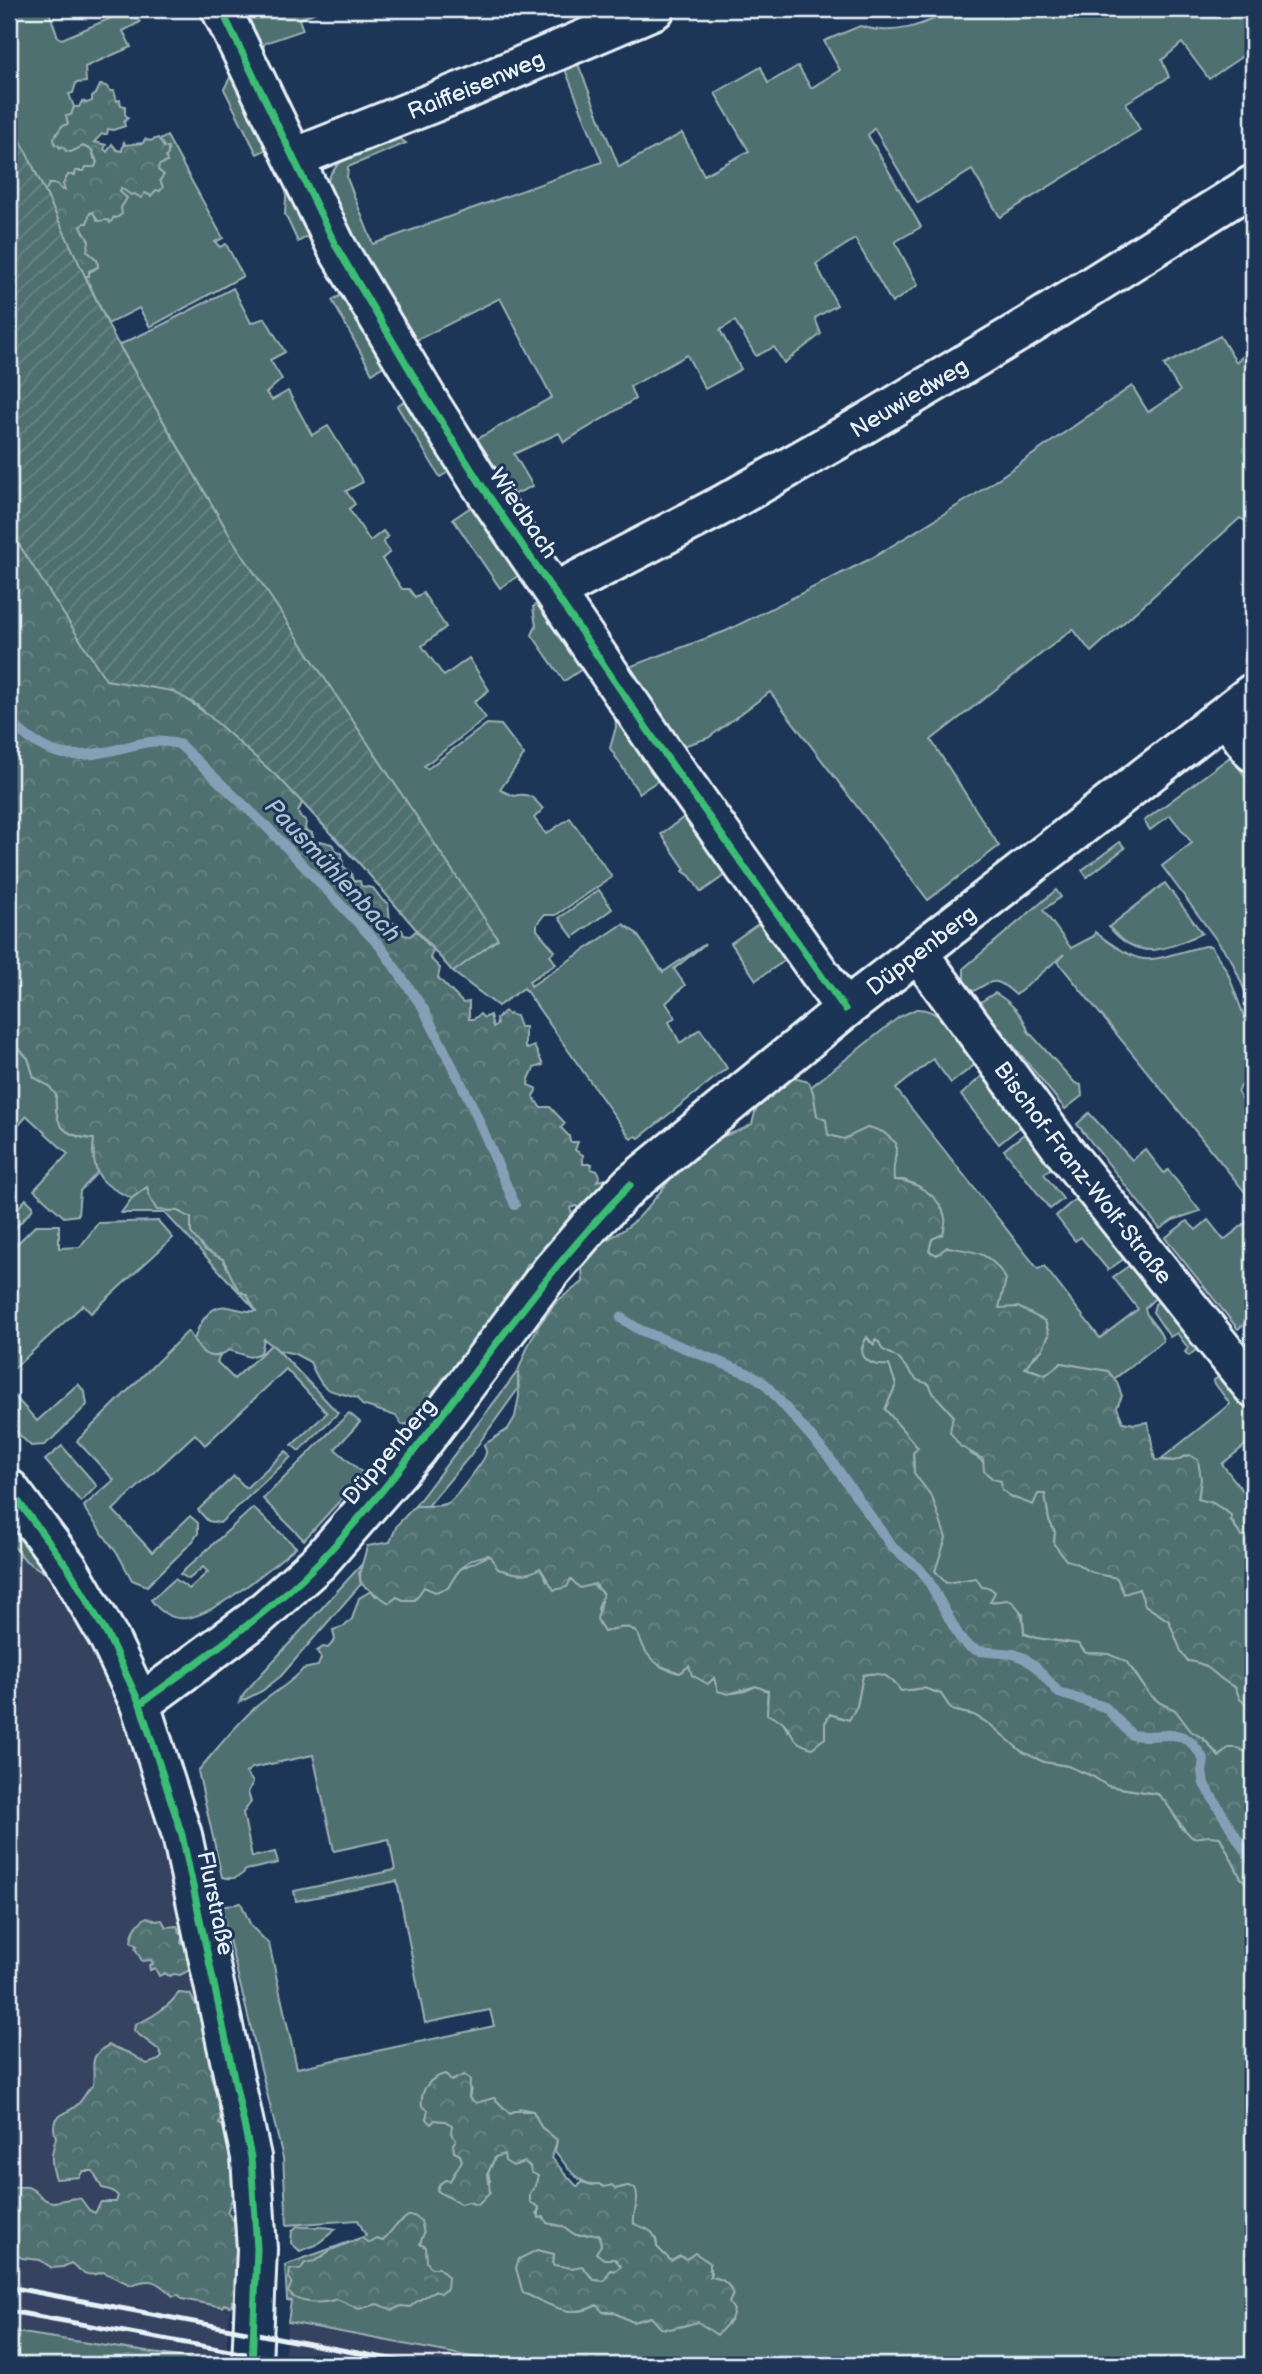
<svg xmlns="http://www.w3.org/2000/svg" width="1262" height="2374" font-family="'Balsamiq Sans',sans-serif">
	<defs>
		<pattern id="forest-crowns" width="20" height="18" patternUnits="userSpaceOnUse" patternTransform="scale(1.75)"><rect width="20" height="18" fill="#506f6f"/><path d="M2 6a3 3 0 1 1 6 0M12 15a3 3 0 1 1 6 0" fill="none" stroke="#698484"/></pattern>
		<pattern id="garden-furrows" width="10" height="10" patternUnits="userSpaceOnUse" patternTransform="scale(1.75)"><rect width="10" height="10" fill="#506f6f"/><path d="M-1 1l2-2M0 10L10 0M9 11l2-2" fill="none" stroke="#698484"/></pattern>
	</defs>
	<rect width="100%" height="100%" fill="#1d3557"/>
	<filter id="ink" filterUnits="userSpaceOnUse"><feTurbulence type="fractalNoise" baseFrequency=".0143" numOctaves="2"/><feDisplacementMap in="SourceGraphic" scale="14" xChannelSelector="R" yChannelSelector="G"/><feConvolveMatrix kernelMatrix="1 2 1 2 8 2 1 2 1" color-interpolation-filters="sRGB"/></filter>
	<g filter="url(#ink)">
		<g fill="#344360">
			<path d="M9,1490L125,1671L248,2159L251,2313L181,2300L230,2310L225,2364L9,2331Z"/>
			<path d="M288,2322L514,2365H283Z"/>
		</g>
		<g fill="#506f6f" stroke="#9cb0b4" stroke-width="2" fill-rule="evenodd">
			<path d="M9,9H48L58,37L62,39L132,9L140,22L123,31L131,47L85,67L86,82L76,83L73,93L69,94L74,107L68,124L62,126L57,137L59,145L73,149L82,146L92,150L94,158L97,162L95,167H86L84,171H76L75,175L71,176L65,189L44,191L23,145L9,151Z"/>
			<path d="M244,9H323L299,19L303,30L265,43L262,50Z"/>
			<path d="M955,9H1253V49L1209,79L1182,43L1162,60L1169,77L1126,103L1140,130L1000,217L972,170L918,203L874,128L868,135L921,227L895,242L918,285L892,303L855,239L816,264L837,305L815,318L821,334L784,363L774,347L756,356L735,321L720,330L741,369L705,389L687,355L630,387L635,399L564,442L559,433L514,454L533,486L513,495L477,439L552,397L500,298L411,343L327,197C327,192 326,185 328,180C337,155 372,142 395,135L406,143L348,167L347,178L373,244L602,162L564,67L576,59L619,167L682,133L704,175L749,151L715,93L761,67L768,83L798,66L811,88L840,70L824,41L860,26C894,37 924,25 955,9Z"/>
			<path d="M233,72L271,147L257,154L224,89Z"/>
			<path d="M167,136L223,238L215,242L220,247L226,244L243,276L150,327L139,308L108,324L85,275L98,267L97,260L87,251L85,237L81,227L84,223H87L90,213L93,212L95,216C122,229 119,204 121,187C139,198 145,193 159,180L157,170L164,148L160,140Z"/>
			<path d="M287,182L326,256L320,259L308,236L298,242L285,214Z"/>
			<path d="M233,288L251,323L265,318L285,352L270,360L282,379L266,393L272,400L288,391L312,435L328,426L363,482L346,491L355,504L349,509L370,541L383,531L388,537L383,542L390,552L382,559L402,589H409L415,597L423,593L446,627L422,646L444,676L469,658L489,690L474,702L486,718L424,766L427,769L487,724L501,725L524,755L500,790L514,796C529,792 534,798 543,809L534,818L546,834L570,818L612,877L556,915H544L537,924V930L555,951L550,955L556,964L529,981L531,986L623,924L636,933L663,972L705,944L674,969L685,985L666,1003L675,1017L669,1022L680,1043L700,1029L727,1068L639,1138L636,1136L631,1139L524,988L498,1006L453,972L392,901L360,853L354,859L297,797L244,626L232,539L119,345L160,326Z"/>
			<path d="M347,292L387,364L372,373L332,300Z"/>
			<path d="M1220,336L1236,362L1253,348V522L1251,524L1240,518L1091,652L1073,629L931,740L999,846L928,900L770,692L708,738L683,746L629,667L726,631L872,558L973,496L1132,386L1148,412L1180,391L1164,365Z"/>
			<path d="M409,398L452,470L440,477L397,406Z"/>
			<path d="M474,505L521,574L500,588L453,519Z"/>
			<path d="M541,601L585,667L564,681L532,635L536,626L533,607Z"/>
			<path d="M615,714L662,778L639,793L610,748L616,727Z"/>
			<path d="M1230,757L1253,786V1010L1232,961L1162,866L1192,843L1170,815L1150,830L1144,821Z"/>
			<path d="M687,815L728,873L701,892L690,876L683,871L685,869L661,834Z"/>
			<path d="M1120,842L1125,848L1087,877L1082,870Z"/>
			<path d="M1165,883L1202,933C1166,950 1139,963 1109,927Z"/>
			<path d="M599,890L612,909L573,937L559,918Z"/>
			<path d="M1056,890L1061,897L1043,910L1071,948L1094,936L1095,932C1149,973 1146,959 1205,946H1211L1227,971L1244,1016L1253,1028V1078H1250L1241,1086L1238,1093L1253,1114V1202L1058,962L1064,954L1016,995C994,975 993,980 969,994L964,983V968Z"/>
			<path d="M761,922L787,959L756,980L731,943Z"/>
			<path d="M995,993C1009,1001 1024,1015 1028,1031L1075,1083L1081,1085L1082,1096L1065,1109L979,1003Z"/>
			<path d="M916,1009C944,1007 962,1044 977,1063L951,1083L933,1059L896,1089L1038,1269L1044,1266L1100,1338L1138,1309L1113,1277L1133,1263L1158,1295L1145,1308C1146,1321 1162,1328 1163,1341L1114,1379L1108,1371C1092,1370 1077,1365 1060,1363L1046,1375L1025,1367L1042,1350L1049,1335L1045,1321L999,1308L937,1255L929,1251L932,1239L920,1187L904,1180H894L892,1170L896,1154L828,1135L817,1116L811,1087L899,1017Z"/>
			<path d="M9,1039L28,1058L34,1077L49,1086L56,1095C54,1125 64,1137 94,1139L93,1152L97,1173L80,1191L78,1215L64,1217L34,1190L68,1154L27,1116L9,1136Z"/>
			<path d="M985,1073L1025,1123L999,1144L961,1095Z"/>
			<path d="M1089,1113L1132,1160L1145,1149L1164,1173L1168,1170L1200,1211L1173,1220L1160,1229L1077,1124Z"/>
			<path d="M1029,1130L1056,1164L1044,1174L1063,1199L1050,1209L1004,1150Z"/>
			<path d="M148,1186L151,1200L167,1211H178L192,1218L205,1250L223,1259L240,1291L247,1295L257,1311L165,1213H121L132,1198Z"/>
			<path d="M1080,1195L1128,1256L1108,1270L1081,1237L1075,1241L1056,1216Z"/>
			<path d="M26,1199L33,1206L32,1210L9,1235V1218Z"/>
			<path d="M1253,1217V1316L1238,1329L1165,1238L1187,1221L1196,1230L1208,1220L1224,1240Z"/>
			<path d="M158,1221L173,1238L91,1313L83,1305L9,1373V1252L36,1225H59V1248L80,1247L98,1223Z"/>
			<path d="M1162,1300L1198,1348L1189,1356L1185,1352L1188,1348L1177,1333L1170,1337L1153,1312L1155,1304Z"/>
			<path d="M188,1331C197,1344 202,1358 220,1356L217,1362L234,1379L272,1344L338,1413L299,1451L292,1445L327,1413L286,1369L205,1445L195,1434L113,1510L152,1552L190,1516L198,1523V1533L193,1541L147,1586L132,1580L119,1556L86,1511L84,1506L114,1480L77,1441Z"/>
			<path d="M866,1337L870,1342L875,1339C884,1347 889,1351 898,1358C912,1367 909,1377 929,1384L934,1394L953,1415L971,1454C987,1461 988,1471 1001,1480C1010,1487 1033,1494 1045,1493L1049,1520L1055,1532L1054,1544L1096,1573L1117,1578L1139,1589L1145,1605L1169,1621L1181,1651L1188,1661C1212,1663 1216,1679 1235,1687L1240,1699L1253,1711V1755L1237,1748L1220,1757L1204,1739L1191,1732L1175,1710L1160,1703L1149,1694L1133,1670L1108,1654L1086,1653L1078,1644L1036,1638L1024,1633L1023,1614L1009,1600L990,1602L976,1578L946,1584L935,1572L943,1544L931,1497L914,1473L913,1453L885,1409L896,1385L889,1366C874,1366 868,1365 861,1352Z"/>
			<path d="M518,1371V1389L469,1457L428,1506H415Z"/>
			<path d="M1221,1375L1253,1413V1439L1222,1464L1253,1504V1537L1241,1536L1226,1510L1198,1499C1202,1481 1200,1471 1189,1455L1174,1461L1161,1459L1230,1404L1213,1381Z"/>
			<path d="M78,1384L85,1392L87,1405L52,1439L44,1445L31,1446L9,1425V1390L37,1421Z"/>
			<path d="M349,1413L360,1422L335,1449L364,1474L304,1540L263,1499Z"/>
			<path d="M62,1446L97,1486L81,1502L45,1460Z"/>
			<path d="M286,1451L291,1457L220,1523L208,1521L198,1510L234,1476L246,1488Z"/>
			<path d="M253,1508L296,1547C273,1566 215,1615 187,1618C172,1620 160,1612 151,1600L175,1579L189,1589L208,1572L203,1567L189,1579L180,1574Z"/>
			<path d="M9,1524L45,1573L26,1561L9,1541Z"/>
			<path d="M490,1555L498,1569L509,1572L540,1567L547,1581C569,1578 587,1576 603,1594L598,1608L604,1632C648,1617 634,1643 658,1664C663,1669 673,1671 679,1673L689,1666L714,1678L718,1691C732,1695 743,1693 756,1686L768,1691L767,1702L776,1719L782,1721L788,1731L825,1723L830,1714L841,1718L857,1706L863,1675C882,1670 895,1680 911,1690L924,1688L941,1694L952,1710L974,1715L991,1725L1021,1751L1044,1762L1068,1766L1092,1776L1108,1786L1157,1794L1166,1801L1182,1829L1220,1837L1241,1878L1253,1888V2365H1045L1042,2361L1036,2365H514L288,2322L291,2301L287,2300L285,2265L366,2236L358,2220L287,2225L283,2158L221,1907L241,1903L251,1926L269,1944L297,2068L494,2026L490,2010L425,2023L397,1881L296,1901L294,1891L395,1870L389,1839L334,1851L313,1755L252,1768L246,1773L253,1782L248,1792L251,1802L243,1813L252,1857L275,1852L278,1863L246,1870C240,1878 232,1880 222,1877L198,1771C217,1749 235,1725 257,1706C271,1694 293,1682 303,1669L318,1666L321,1658L317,1651L323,1647L328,1648L335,1640L333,1630L345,1626L352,1619L359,1598L371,1591L376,1596L397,1597L424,1587L447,1588L458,1570ZM464,2075L471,2089L469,2098L476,2104L494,2098L510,2114L514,2111H520L519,2108L533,2111L541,2127L557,2140L555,2151C567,2166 578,2187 599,2184C608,2191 617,2189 628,2186L637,2207L632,2216L633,2224L656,2237L657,2247L671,2261L686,2259L711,2272L710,2278L731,2320L720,2330L698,2321L681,2327L651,2317L633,2322L597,2305C569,2320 549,2303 524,2293L537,2250L554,2254L553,2265L572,2268L582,2267L594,2280L604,2281L611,2270L615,2271L622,2266L615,2259H604L600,2234L576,2235L562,2226L553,2225L537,2214L539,2207L535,2203V2186L539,2176L525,2162L504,2154L495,2157L488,2173L490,2181L440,2184L450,2181L462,2161L452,2125L445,2121L426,2119C430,2100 448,2084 464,2075Z"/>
			<path d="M363,1563L359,1573L361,1584L281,1676L262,1691L240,1702L244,1693Z"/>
			<path d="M297,2226C310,2228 325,2226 336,2229L316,2245L300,2251L291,2243L292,2231Z"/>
			<path d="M9,2331L225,2364L9,2365Z"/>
		</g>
		<g fill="url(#forest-crowns)" stroke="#9cb0b4" stroke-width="2">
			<path d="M100,85L106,86L110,91H114L117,101L120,100L121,105L125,106V114L128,118L124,122L125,126L113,130L108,129L107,134H102L94,142L106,145L104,149L107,152L112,144L117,150L122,151L124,141L125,145L143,143L145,139L150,141L158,138L164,147L168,148V154L166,157L167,162L159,165L158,170L164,175L160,180L163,187L160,191L156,190L151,196L145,193L141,198L135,194L131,195L121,188L120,192L127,198L121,208L122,214L116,218L114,217L110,223L108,220L98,221L93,212L90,213L87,223H84L81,227L89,241L87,251L97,260L98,267L89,271V276H73L40,193L46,190L49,184H57L62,190H65L63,184L68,175H75L76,171H84L86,167H95L97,162L92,150L83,146L71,152L66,151L62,146L60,148L58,145H55L54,138L62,126L68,124L66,116L71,115L74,107H79L82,101L87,103L92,101V97L96,94Z"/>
			<path d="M9,515L189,701L208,715L223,716L298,797L302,803L298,812L300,817L306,820L305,830L312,833L315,845L321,841L332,844L337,852L342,853L343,866L351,873L353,881H360L361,886L373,888L383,901L388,903L390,922L396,924L397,931L402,930L404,935L410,936L416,931L433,950L430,958L440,968L438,978L463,1003L469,1002V1019H474L480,1014L484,1018L490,1015L493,1027L497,1025L496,1019L505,1011L508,1015L510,1014L516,1016L520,1027H525V1047L527,1049L534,1046L543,1065L534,1068L529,1079L528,1085L537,1089L533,1096L540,1107H550L565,1123L561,1128L569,1136L570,1142H578L575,1150L583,1155V1164H592L591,1169L598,1171L600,1176L597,1181L606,1179L612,1184L580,1210L576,1206L570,1208L573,1217L540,1258L534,1256L535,1262L527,1264L524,1273L530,1275L447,1388L437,1389C432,1395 433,1399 430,1406C426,1417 413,1423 402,1425L396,1416L362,1405L357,1398C325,1388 325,1395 310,1362L295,1354L278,1350L264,1339L261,1353L250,1357L229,1350C214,1361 202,1357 194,1340C198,1326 209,1303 228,1307C239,1309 245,1312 256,1311L247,1295L240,1291L235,1284L223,1259L205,1250L191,1233V1218L178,1211L157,1210L151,1200L147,1187L132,1198C100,1185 91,1174 94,1139C63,1136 54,1126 56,1095L49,1086L34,1077L28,1058L9,1039Z"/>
			<path d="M790,1077L809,1082L813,1092L817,1116L826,1120L828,1135L844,1139L869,1127L883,1132L896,1143C897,1156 892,1167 894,1180C914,1180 941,1196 945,1218C946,1222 944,1230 943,1234L932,1239L929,1251L937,1255L947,1247C977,1252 989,1251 1006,1279L999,1308L1018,1307L1045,1321L1049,1335L1042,1350L1034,1356L1025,1368L1046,1375L1061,1363L1108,1371L1117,1383L1122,1396L1117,1407L1123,1422L1135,1424L1148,1422L1155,1460L1174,1461L1189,1455L1198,1460L1201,1479L1198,1499L1213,1503L1231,1515V1521L1241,1536L1253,1537V1711L1240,1699L1235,1687C1215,1679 1212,1663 1188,1661L1181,1651L1169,1621L1145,1605L1139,1589L1124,1594L1117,1578C1108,1576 1096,1575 1087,1570C1078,1565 1078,1562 1066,1560L1054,1544L1055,1532L1049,1520L1045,1494H1038L1033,1505L1012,1497L1002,1490L1001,1481L993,1479L984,1471L983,1459L960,1446L950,1432L953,1415L934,1394L929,1384L917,1380L898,1358L882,1349L879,1342L875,1340L874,1345L867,1337C854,1357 870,1367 889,1365L896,1385L885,1409L918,1448L913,1453L914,1473L932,1497L946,1538L935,1571L946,1583L976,1578L982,1587L990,1588L995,1592L990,1602L1009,1600C1023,1609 1023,1618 1024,1634L1036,1638L1078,1644L1086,1653L1108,1654L1126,1661L1149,1694L1160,1703L1175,1710L1191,1731L1204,1739L1219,1757L1228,1748H1237L1253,1755L1251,1774L1253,1776V1888L1241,1878L1220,1837L1209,1836L1193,1838C1178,1826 1173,1808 1158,1794L1108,1786L1092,1776L1068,1766L1044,1762L1021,1751L991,1725L974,1715L952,1710L941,1694L924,1688L901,1691C891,1677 881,1670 863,1675L857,1706L849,1720L830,1714L825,1723V1738L812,1748C788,1741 796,1734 783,1722C779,1719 771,1717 767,1714L768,1691L756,1686L728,1694L718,1691L714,1678L708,1684L692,1675L689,1666L680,1673C673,1670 664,1668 658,1664C631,1647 651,1616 604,1632L597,1619L603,1594L595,1584L580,1588L571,1579L567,1587L554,1590L540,1568C525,1578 514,1573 498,1569L489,1555C467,1558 458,1569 448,1588L435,1592L424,1587L415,1600H403L397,1597L389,1603L361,1584C358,1570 364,1561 367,1546L390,1542L397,1525L415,1506C424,1506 440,1507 448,1503C453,1501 483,1462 485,1456C487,1451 486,1451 484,1445L508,1429L515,1417L519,1396L518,1371L528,1346L539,1325L557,1301L583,1282L581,1253C600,1243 621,1234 637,1219C658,1198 679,1163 703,1146C718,1135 737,1134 752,1124L758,1101Z"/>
			<path d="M147,1917L156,1921L162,1920L166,1927L177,1926L180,1933L183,1932L181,1943L187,1945L192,1966L190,1970L180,1975L174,1974L169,1976L165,1973L159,1976L155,1968L150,1970L149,1965L153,1964L151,1960L142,1961L135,1948L137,1946L131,1942C132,1932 138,1922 147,1917Z"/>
			<path d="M178,1993L190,1994L196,2005L200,2009L211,2052L209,2058L214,2068L210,2073L216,2093L224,2102L219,2124L228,2128L238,2193L232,2199L227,2212L239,2228V2305L232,2301V2305L229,2306L224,2304L222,2307L182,2299L179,2295L173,2296C156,2281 153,2277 131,2285L103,2272C87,2278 83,2273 71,2263L63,2267L52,2268L40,2260L22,2258L9,2250V2188C14,2188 21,2186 27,2187C37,2189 41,2201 52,2202C63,2202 70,2196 81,2199L89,2210L95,2213L101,2202H116L118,2196L113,2191L102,2188L93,2171H83L79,2177L56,2179C50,2162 51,2154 56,2138C48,2113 65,2117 78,2104C84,2098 86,2091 93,2085C96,2065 86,2057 109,2045L129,2053L147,2064L159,2060L162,2057L159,2050L134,2031L135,2024C147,2021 173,2004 178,1993Z"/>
			<path d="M445,2074L451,2081L464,2075L470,2079L469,2098L476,2103L494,2098L510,2114L514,2111H533L541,2127L557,2140L552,2158C556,2163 573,2183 578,2187L581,2182L592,2185L599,2184L604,2187L612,2185L616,2189L628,2186L635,2188C641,2201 632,2211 634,2224C648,2229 656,2230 657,2247L671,2261L680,2256L686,2259L695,2253L710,2263V2277C722,2278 728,2282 733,2294L729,2303L734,2310L731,2320L717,2335L698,2322L670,2329L661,2328L651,2317L633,2322L613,2312H603L597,2305C569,2320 550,2304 523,2293L516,2268L519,2259L537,2250L554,2254L553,2265L572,2268L582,2266L594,2280L604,2281L611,2270L615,2271L621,2266L615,2259H604L596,2253L601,2245L599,2234L576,2235L562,2226L547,2223L544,2217L539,2218V2207L530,2202V2193L535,2186L538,2176L531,2172L530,2166L525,2162L513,2166L505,2161L504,2154L495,2157L488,2173L490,2193L478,2205L468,2202L460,2204C452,2197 444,2197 437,2190L440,2184L445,2180L450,2181L462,2161L460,2155L454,2152L453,2144L456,2140L451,2133L452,2125L445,2121L435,2120L431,2124L426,2119L428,2110L422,2106C420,2090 429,2078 445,2074Z"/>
			<path d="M408,2216H414L421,2221L424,2233L420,2244L426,2247L427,2262L431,2268H439L448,2277L447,2289L441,2293L434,2291C425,2298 419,2298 410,2307L401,2306L393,2310L377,2304L359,2309L337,2299C323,2304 298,2305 288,2292L292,2282L289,2278L290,2269L300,2270L305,2263L315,2261L331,2250L361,2238L370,2243L377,2239L383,2241L395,2226Z"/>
		</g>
		<path fill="url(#garden-furrows)" stroke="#9cb0b4" stroke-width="2" d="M9,116L113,335L232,539L498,939L453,972L359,863L282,781L197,705L172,691L106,680L9,529Z"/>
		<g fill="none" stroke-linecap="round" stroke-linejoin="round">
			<g stroke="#85a0b6" stroke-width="10">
				<path d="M9,720C47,760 75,761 126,747C145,742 159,739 179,744L268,828L380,946L423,1008L472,1105L515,1205"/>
				<path d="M621,1318L640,1330L754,1376L765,1384L828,1456L893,1548L919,1568L927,1578L960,1638L969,1647L979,1651L1014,1654L1024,1658L1036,1667L1059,1693L1105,1707L1132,1735C1168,1741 1181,1720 1204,1760L1202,1772L1204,1784L1253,1864"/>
			</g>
			<defs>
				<g id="minor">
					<path d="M221,9L337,248L432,407L480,483L658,745L845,1009"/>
					<path id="s1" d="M294,158L470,88L655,9"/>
					<path id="s2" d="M555,592L726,503L858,428L1030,325L1253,185"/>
					<path d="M1226,715L1253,752"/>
					<path id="s3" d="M918,953L1060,1146L1253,1387"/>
					<path d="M9,1489L69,1569L109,1638L140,1704L182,1835L251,2157L257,2249L252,2365"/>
					<path id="s4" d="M140,1704L254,1620L319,1562L416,1451L552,1270L590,1226L630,1185L845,1009L1253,693"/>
				</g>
			</defs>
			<use href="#minor" stroke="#e8f1f8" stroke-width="44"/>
			<use href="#minor" stroke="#1d3557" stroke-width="38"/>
			<g stroke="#e8f1f8" stroke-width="5">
				<path d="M9,2287L421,2365"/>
				<path d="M9,2311L307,2365"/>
			</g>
			<defs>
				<g id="cycleway">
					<path d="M221,9L337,248L432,407L480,483L658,745L845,1009"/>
					<path d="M9,1489L69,1569L109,1638L140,1704L182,1835L251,2157L257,2249L252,2365"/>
					<path d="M140,1704C201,1659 265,1617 319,1562C433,1443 515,1302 630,1185"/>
				</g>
			</defs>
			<use href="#cycleway" stroke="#1d3557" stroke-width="11"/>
			<use href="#cycleway" stroke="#3abd76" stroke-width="7"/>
		</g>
	</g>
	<g text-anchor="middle" stroke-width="6" stroke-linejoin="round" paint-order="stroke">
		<g font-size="23" fill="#e8f1f8" stroke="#1d3557">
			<text dy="8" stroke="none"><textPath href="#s1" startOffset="196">Raiffeisenweg</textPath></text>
			<text dy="8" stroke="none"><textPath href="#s2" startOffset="404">Neuwiedweg</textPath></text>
			<text transform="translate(524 513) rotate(56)" y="8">Wiedbach</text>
			<text dy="8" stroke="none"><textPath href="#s4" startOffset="1092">Düppenberg</textPath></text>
			<text dy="8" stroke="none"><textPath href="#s3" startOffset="275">Bischof-Franz-Wolf-Straße</textPath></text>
			<text transform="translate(389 1451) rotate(-50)" y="8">Düppenberg</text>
			<text transform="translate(216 1903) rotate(78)" y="8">Flurstraße</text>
		</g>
		<g font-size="24" font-style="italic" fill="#aec2d2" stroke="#1d3557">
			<text transform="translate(333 870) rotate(47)" y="8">Pausmühlenbach</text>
		</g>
	</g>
	<rect width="1262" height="2374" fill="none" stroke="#1d3557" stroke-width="35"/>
	<rect x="18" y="18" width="1227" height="2339" fill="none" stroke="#e8f1f8" stroke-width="2.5" filter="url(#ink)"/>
</svg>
